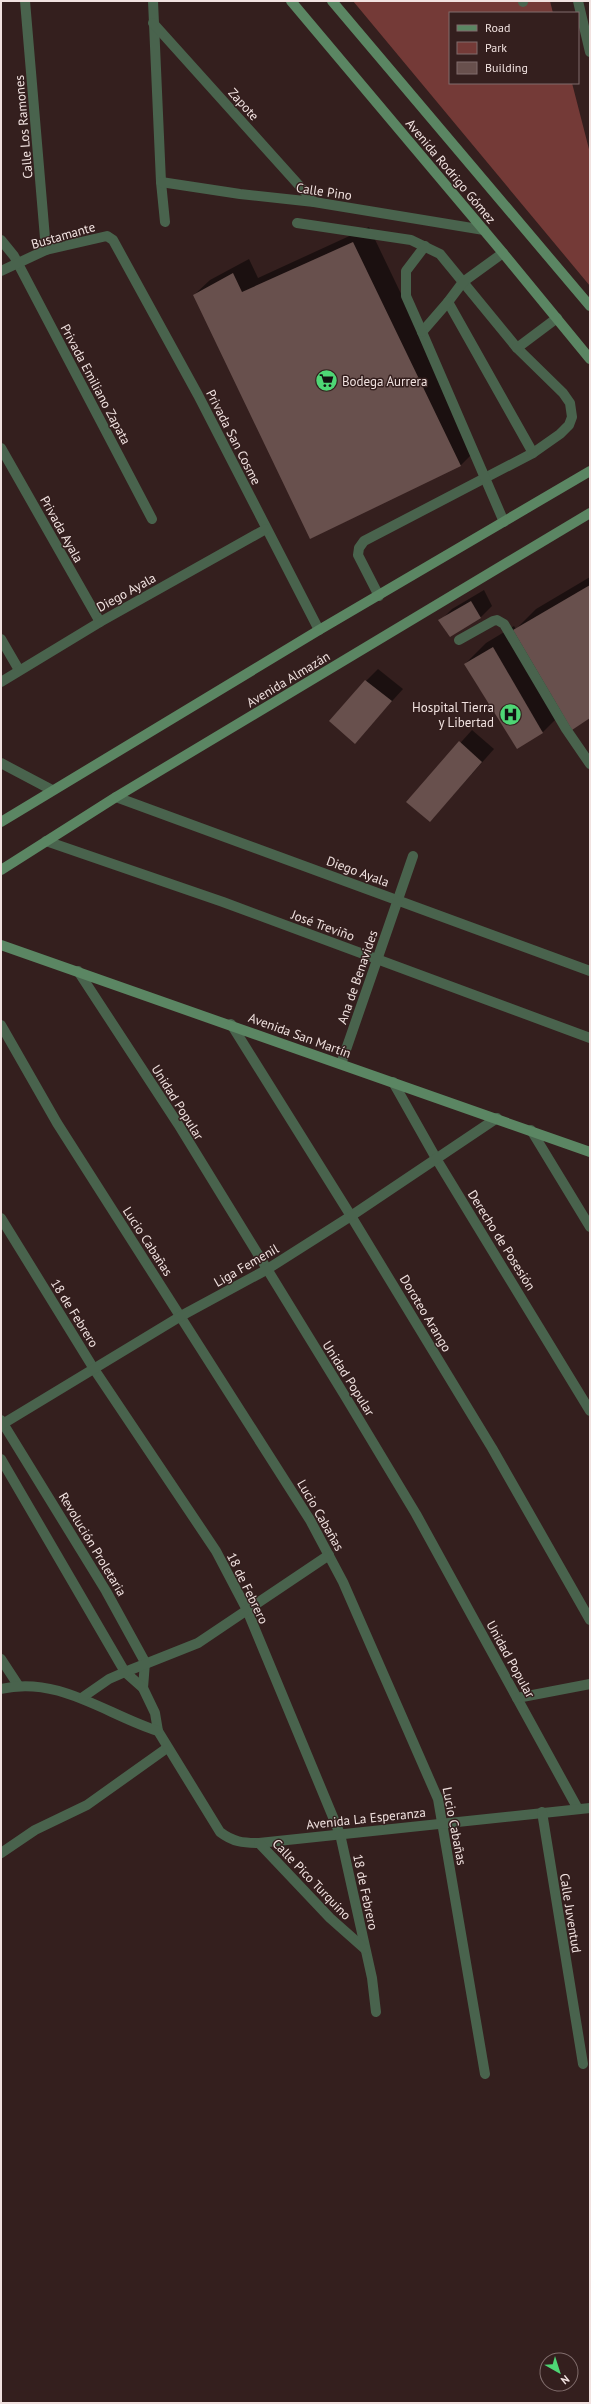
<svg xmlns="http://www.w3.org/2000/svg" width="591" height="2404" font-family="'PT Sans',sans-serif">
	<rect width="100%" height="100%" fill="#341f1e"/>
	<path fill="#743a37" d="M353,1H550L553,13H450V83H572L590,153V286Z"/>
	<g fill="#0007">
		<path d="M369,227L476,450L461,465L311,538L194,295L210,280L249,259L258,278Z"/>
		<path d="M590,577V717L563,712L543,732L465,664L486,643L514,626L516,629L536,609Z"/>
		<path d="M484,590L492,606L480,618L440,621L452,609Z"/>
		<path d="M378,669L403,689L355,742L366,681Z"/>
		<path d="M472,730L494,749L430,821L407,802Z"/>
	</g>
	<g fill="#68504d">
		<path d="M353,242L461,466L310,539L193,295L233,273L242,292Z"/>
		<path d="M590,585V718L572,730L513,630Z"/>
		<path d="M471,601L481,618L450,637L438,620Z"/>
		<path d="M493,647L543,733L517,749L464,664Z"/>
		<path d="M365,680L392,701L355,744L329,721Z"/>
		<path d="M459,741L482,762L430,822L406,802Z"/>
	</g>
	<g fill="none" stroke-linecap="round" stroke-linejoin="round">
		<g stroke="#49634d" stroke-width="10">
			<path d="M523,2V1"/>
			<path d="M297,223L411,240L440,254L517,348L563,393L570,403L572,417L569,425L560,434L533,453L364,541L359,548L358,555L379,596"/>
			<path d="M503,253L463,282L448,302L533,453"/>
			<path d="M448,302L422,332L504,522"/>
			<path d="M422,332L406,296V271L425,246"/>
			<path d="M517,348L557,318"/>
			<path d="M459,640L493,621L497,620L504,624L566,729L590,764"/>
			<path d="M1,1853L35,1830L87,1805L167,1748"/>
		</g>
		<g stroke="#49634d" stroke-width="10">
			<path d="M25,1L46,250"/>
			<path d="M153,1L161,182L165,222"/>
			<path d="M578,1L590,52"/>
			<path d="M153,23L314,202"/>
			<path d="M161,182L240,194L314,202L484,230"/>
			<path d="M1,240L14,256L152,519"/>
			<path d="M1,271L46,250L107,236L113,240L198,395L319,630"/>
			<path d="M1,448L100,622"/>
			<path d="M1,639L19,670"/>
			<path d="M1,682L100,622L266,529"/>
			<path d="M1,763L52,790"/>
			<path d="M116,797L590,971"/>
			<path d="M46,841L223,902L590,1038"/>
			<path d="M78,971L178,1124L345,1396L416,1514L578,1809"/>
			<path d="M231,1024L351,1216L492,1448L590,1620"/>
			<path d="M1,1025L57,1123L310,1520L343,1582L438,1799L485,2074"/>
			<path d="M341,1064L413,856"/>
			<path d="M393,1082L437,1160L590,1411"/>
			<path d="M531,1130L590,1227"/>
			<path d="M1,1218L94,1369L216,1551L247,1610L340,1834L372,1978L376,2012"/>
			<path d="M1,1420L106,1591L145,1662L143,1688"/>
			<path d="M1,1425L181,1316L266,1270L351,1216L497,1118"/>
			<path d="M1,1459L125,1672L143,1688L155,1713L158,1731L220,1832C233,1842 243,1843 259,1843L590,1808"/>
			<path d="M1,1659L18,1685"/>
			<path d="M1,1689C58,1675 107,1715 158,1731"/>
			<path d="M83,1697L109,1679L125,1672L198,1643L329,1555"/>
			<path d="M517,1698L590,1684"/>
			<path d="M542,1812L583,2064"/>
			<path d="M259,1843L330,1918L365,1949"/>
		</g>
		<g stroke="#5b8663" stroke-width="10">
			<path d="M291,1L503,253L590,359"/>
			<path d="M332,1L590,306"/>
			<path d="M1,822L319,630L590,471"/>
			<path d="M1,870L116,797L590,513"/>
			<path d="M1,945L590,1152"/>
		</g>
	</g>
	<defs>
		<symbol id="supermarket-disc" viewBox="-11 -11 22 22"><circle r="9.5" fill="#4ed675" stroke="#341f1e"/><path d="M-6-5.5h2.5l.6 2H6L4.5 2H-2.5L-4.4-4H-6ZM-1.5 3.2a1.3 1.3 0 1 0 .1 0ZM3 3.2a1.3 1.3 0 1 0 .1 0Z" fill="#111"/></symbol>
		<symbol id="hospital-disc" viewBox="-11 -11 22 22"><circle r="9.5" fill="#4ed675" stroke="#341f1e"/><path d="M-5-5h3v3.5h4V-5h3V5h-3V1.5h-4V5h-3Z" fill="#111"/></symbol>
	</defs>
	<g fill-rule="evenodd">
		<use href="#supermarket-disc" x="314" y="368" width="25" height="25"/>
		<use href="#hospital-disc" x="498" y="702" width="25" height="25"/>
	</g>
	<g text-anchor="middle" stroke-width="3" stroke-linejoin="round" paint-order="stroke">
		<g font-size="13" fill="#f1e2e0" stroke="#341f1e">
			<text transform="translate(244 104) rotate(48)" y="5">Zapote</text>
			<text transform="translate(23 127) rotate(-95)" y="5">Calle Los Ramones</text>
			<text transform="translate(451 171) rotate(50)" y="5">Avenida Rodrigo Gómez</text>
			<text transform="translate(324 191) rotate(8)" y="5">Calle Pino</text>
			<text transform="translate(63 235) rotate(-16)" y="5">Bustamante</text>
			<text transform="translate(96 384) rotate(62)" y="5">Privada Emiliano Zapata</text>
			<text transform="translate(234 437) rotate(63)" y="5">Privada San Cosme</text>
			<text transform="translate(62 529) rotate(61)" y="5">Privada Ayala</text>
			<text transform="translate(126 592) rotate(-29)" y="5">Diego Ayala</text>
			<text transform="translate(288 679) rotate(-31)" y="5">Avenida Almazán</text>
			<text transform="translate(358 871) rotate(20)" y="5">Diego Ayala</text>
			<text transform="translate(323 925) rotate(20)" y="5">José Treviño</text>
			<text transform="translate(357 977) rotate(-71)" y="5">Ana de Benavides</text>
			<text transform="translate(300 1035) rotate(20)" y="5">Avenida San Martín</text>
			<text transform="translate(178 1102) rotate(58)" y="5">Unidad Popular</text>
			<text transform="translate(502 1240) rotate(58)" y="5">Derecho de Posesión</text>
			<text transform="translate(148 1241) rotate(57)" y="5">Lucio Cabañas</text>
			<text transform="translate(246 1265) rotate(-30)" y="5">Liga Femenil</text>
			<text transform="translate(75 1313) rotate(58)" y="5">18 de Febrero</text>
			<text transform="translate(426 1313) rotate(59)" y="5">Doroteo Arango</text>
			<text transform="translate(349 1378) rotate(58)" y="5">Unidad Popular</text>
			<text transform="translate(321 1515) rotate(60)" y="5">Lucio Cabañas</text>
			<text transform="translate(93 1544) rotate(59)" y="5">Revolución Proletaria</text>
			<text transform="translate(248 1588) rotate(64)" y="5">18 de Febrero</text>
			<text transform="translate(511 1659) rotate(61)" y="5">Unidad Popular</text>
			<text transform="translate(366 1818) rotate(-6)" y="5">Avenida La Esperanza</text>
			<text transform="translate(455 1826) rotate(79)" y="5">Lucio Cabañas</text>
			<text transform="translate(312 1879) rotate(46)" y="5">Calle Pico Turquino</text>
			<text transform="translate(366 1892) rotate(78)" y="5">18 de Febrero</text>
			<text transform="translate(571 1913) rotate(81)" y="5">Calle Juventud</text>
		</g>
		<g font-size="13" fill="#f1e2e0" stroke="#341f1e" text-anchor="start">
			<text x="342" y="386">Bodega Aurrera</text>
			<text x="494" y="712" text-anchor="end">Hospital Tierra<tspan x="494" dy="15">y Libertad</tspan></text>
		</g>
	</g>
	<rect width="591" height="2404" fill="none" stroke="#f1e2e0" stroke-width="4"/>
	<rect x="449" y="12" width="130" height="72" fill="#341f1e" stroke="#806d6c"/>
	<rect x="457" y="25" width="20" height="6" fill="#5b8663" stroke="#806d6c"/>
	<text x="485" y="32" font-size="12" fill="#f1e2e0">Road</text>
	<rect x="457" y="42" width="20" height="12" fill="#743a37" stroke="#806d6c"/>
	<text x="485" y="52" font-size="12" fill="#f1e2e0">Park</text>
	<rect x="457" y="62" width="20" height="12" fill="#68504d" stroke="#806d6c"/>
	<text x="485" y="72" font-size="12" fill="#f1e2e0">Building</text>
	<g transform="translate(559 2372) rotate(141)"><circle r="19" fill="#341f1e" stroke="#806d6c"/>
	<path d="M0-3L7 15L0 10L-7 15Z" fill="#4ed675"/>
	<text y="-6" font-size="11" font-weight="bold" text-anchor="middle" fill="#f1e2e0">N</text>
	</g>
</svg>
